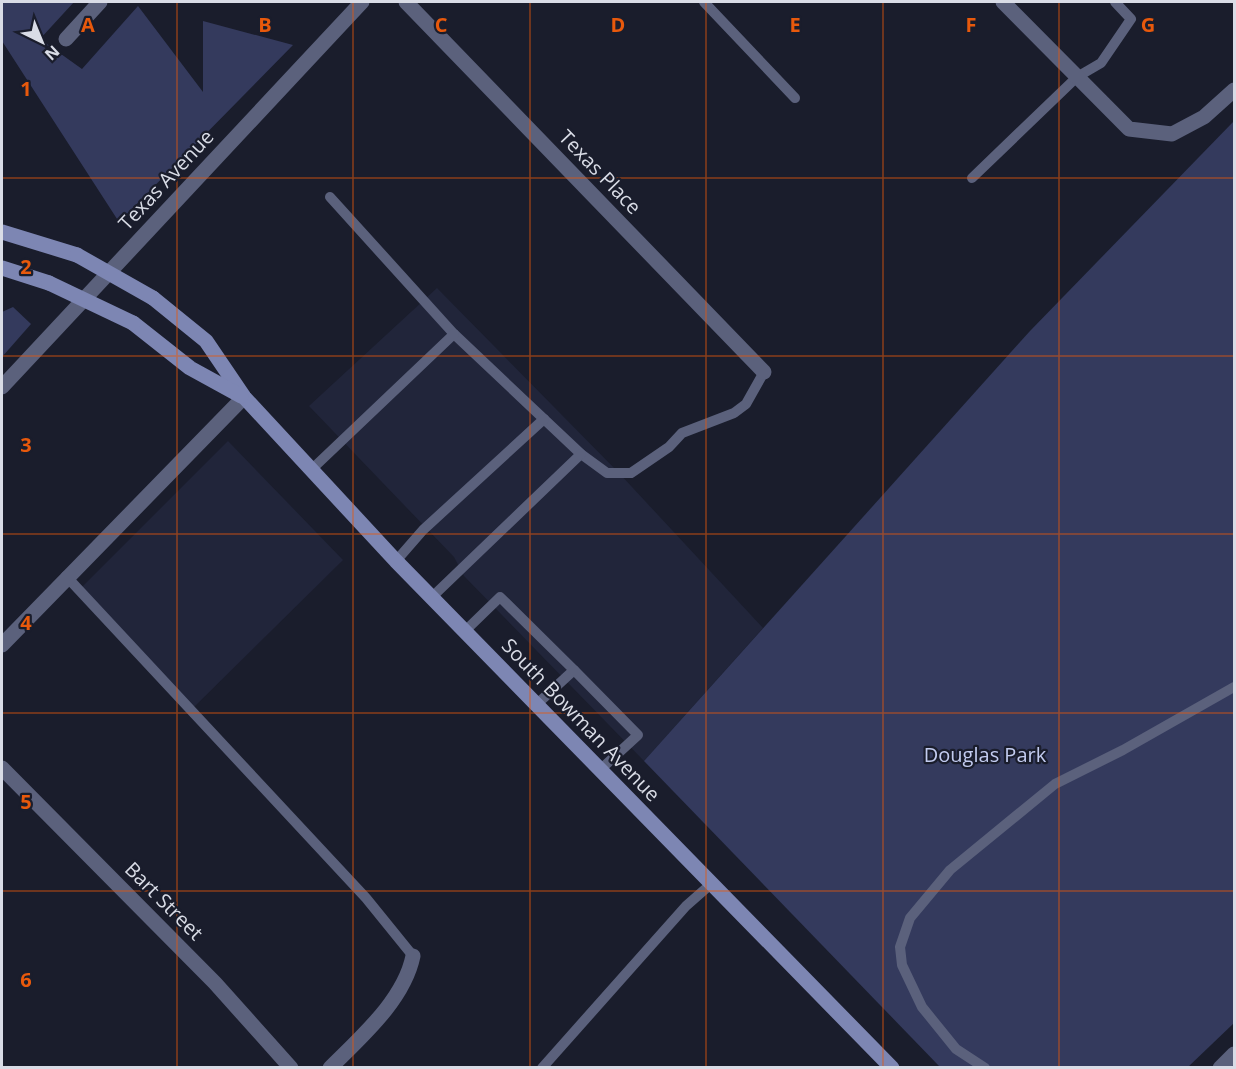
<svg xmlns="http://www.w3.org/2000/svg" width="1236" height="1069" font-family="'Open Sans',sans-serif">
	<rect width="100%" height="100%" fill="#1a1d2c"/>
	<g fill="#21253a">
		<path d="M437,288L619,473L763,628L644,761L464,576L454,557L309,406Z"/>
		<path d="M228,441L343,560L191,710L79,590Z"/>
	</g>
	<g fill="#343a5d">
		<path d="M2,2H74L40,39L82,69L138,6L203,92V21L293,45L119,222L2,41Z"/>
		<path d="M1234,121V1023L1188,1067H940L644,761L1030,331Z"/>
		<path d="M13,307L31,324L2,357V312Z"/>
	</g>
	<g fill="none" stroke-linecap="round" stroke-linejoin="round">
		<g stroke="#5b617c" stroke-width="10">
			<path d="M704,2L795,98"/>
			<path d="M972,178L1077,77L1101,63L1131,19L1115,2"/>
			<path d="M330,197L454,334L581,454L607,473H631L669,447L682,433L734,413L746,404L764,372"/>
			<path d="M311,470L454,334"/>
			<path d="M396,561L423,530L544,419"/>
			<path d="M66,576L366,898L413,956"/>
			<path d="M432,597L581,454"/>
			<path d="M465,631L500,597L574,670L537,704"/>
			<path d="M574,670L638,735L601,769"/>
			<path d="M542,1068L686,906L711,884"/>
			<path d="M985,1068L956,1049L922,1007L902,965L900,947L910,918L950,870L1055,784L1123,750L1234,687"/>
		</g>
		<g stroke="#5b617c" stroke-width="15">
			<path d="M406,2L764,372"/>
			<path d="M1003,2L1129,129L1172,134L1204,117L1234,90"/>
			<path d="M66,39L100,2"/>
			<path d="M2,387L362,2"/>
			<path d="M2,645L244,397"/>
			<path d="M2,768L215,983L291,1068"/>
			<path d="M330,1068C361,1037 404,1000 413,956"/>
			<path d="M1220,1068L1234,1054"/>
		</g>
		<g stroke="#7d86b3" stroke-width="15">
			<path d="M2,232L77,255"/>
			<path d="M2,268L49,283"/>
			<path d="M153,298L206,341L244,397L396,561L892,1068"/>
			<path d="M133,323L190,368L241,396"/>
		</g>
		<g stroke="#7d86b3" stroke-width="15">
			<path d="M77,255L153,298"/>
			<path d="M49,283L133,323"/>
		</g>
	</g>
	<path fill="none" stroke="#e8590c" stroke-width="1.5" stroke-opacity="0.55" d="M177,2V1068M353,2V1068M530,2V1068M706,2V1068M883,2V1068M1059,2V1068M2,178H1234M2,356H1234M2,534H1234M2,713H1234M2,891H1234"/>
	<g text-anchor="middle" stroke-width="4.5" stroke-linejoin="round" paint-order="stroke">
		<g font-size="20" fill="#d9dce6" stroke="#1a1d2c">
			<text transform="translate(600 172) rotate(46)" y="7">Texas Place</text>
			<text transform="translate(166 180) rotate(-47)" y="7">Texas Avenue</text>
			<text transform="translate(581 720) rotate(46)" y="7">South Bowman Avenue</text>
			<text transform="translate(164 901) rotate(45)" y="7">Bart Street</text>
		</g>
		<g font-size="20" fill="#c2cbef" stroke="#1a1d2c">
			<text x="985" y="762">Douglas Park</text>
		</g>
	</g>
	<g font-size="20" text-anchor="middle" font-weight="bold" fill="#e8590c" stroke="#1a1d2c" stroke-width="4.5" stroke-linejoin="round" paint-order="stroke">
		<text x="88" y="32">A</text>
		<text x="265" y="32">B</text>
		<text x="441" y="32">C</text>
		<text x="618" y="32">D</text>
		<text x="795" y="32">E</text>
		<text x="971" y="32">F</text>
		<text x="1148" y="32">G</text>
		<text x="26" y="96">1</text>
		<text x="26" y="274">2</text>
		<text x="26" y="452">3</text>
		<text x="26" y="630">4</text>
		<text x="26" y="809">5</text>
		<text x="26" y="987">6</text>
	</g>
	<rect width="1236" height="1069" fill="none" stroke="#d9dce6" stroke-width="6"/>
	<g transform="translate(42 42) rotate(137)" stroke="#1a1d2c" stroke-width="4.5" paint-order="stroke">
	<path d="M0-4.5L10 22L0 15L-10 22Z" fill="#d9dce6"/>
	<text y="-9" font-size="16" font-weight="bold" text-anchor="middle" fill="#d9dce6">N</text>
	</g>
</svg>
